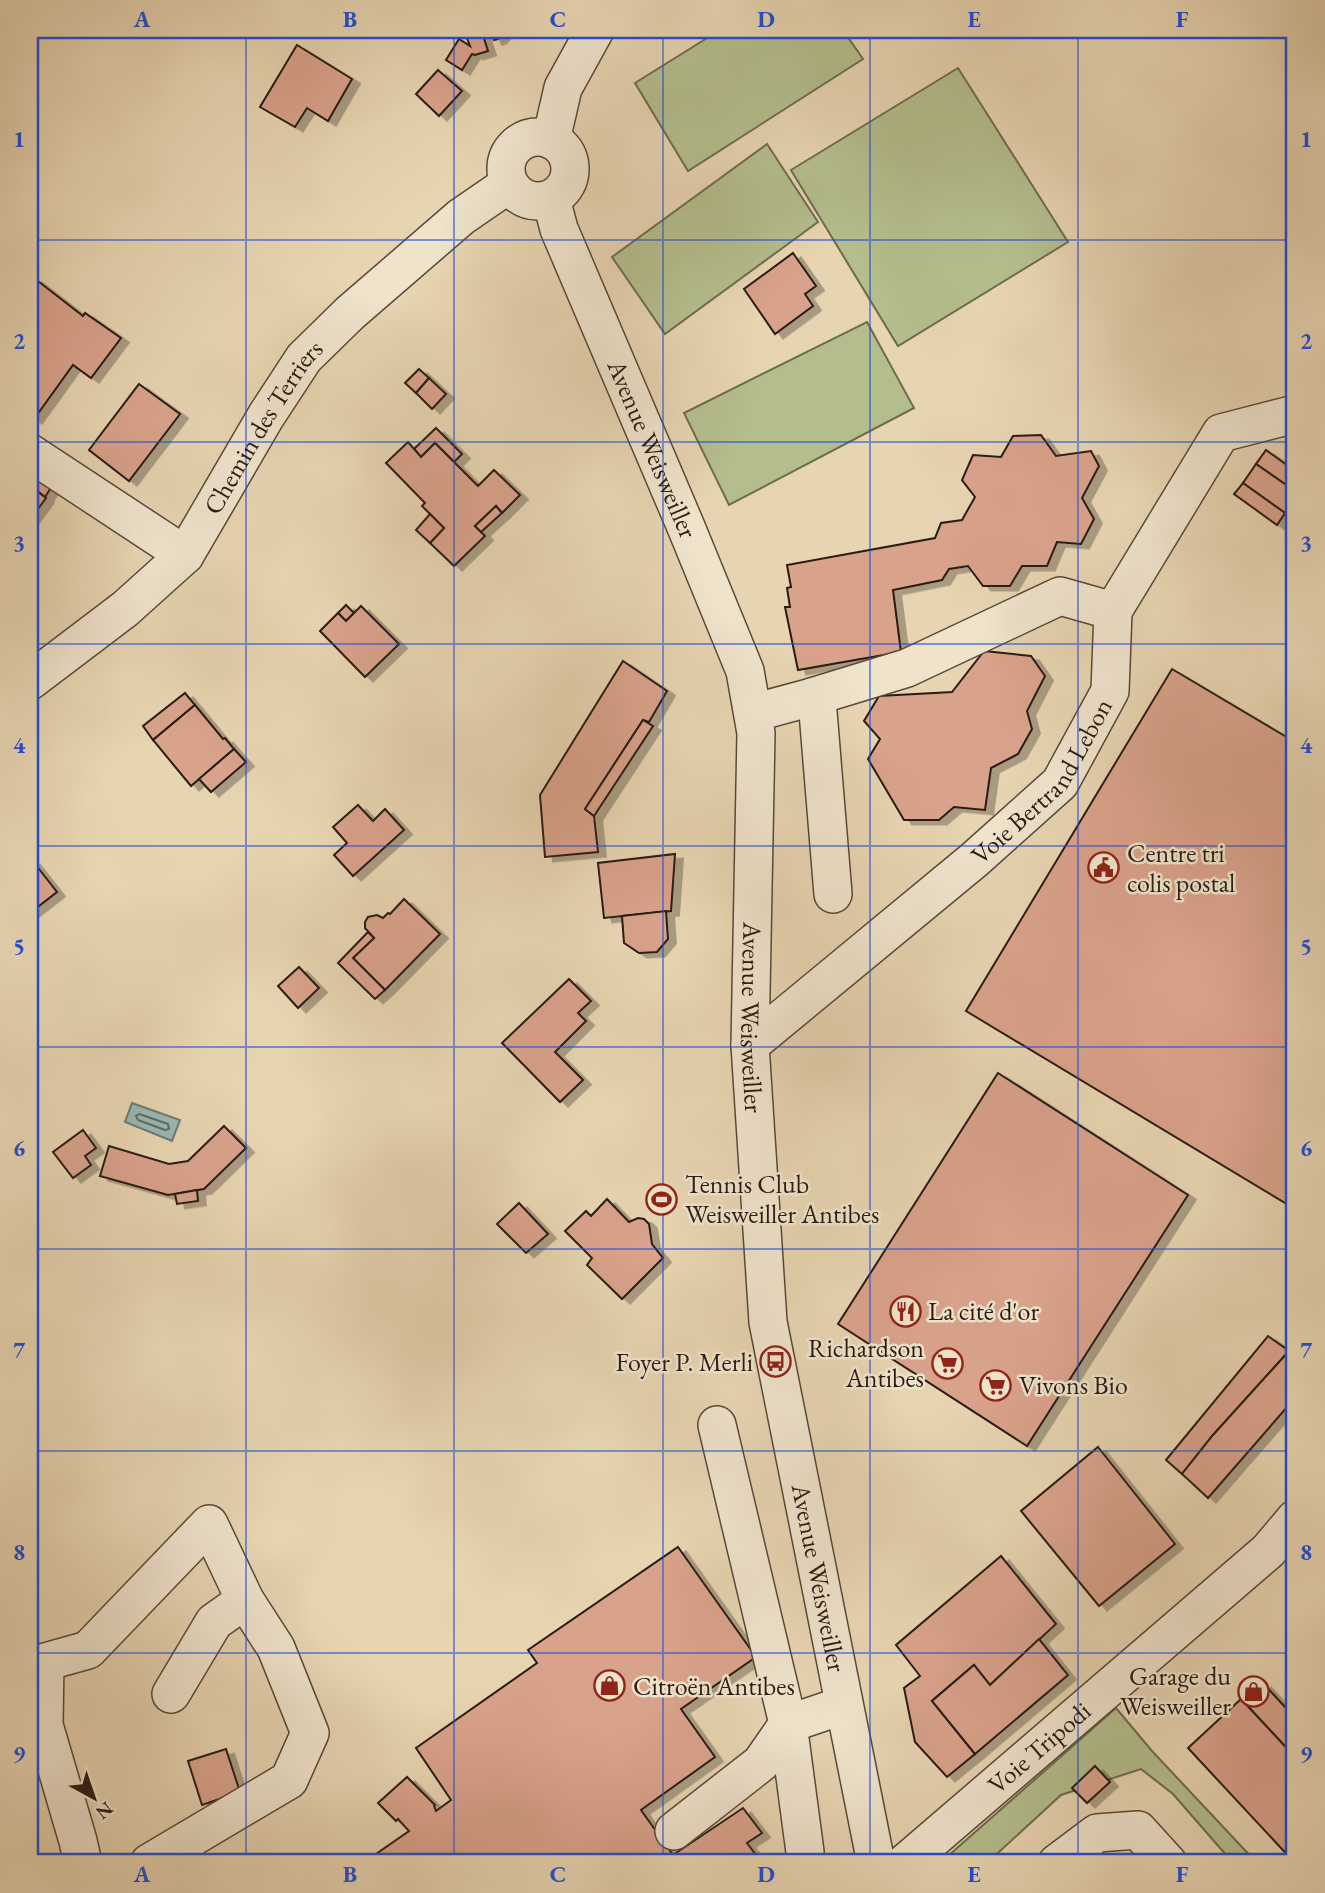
<svg xmlns="http://www.w3.org/2000/svg" width="1325" height="1893" font-family="'EB Garamond',serif">
	<defs>
		<filter id="shadow"><feDropShadow dx="8" dy="4.5" stdDeviation="0" flood-color="#0004"/></filter>
	</defs>
	<rect width="100%" height="100%" fill="#e7d4b1"/>
	<filter id="stains"><feTurbulence type="fractalNoise" baseFrequency=".00286" numOctaves="4"/><feColorMatrix values="0 0 0 0 .2 0 0 0 0 .09 0 0 0 0 .02 0 0 0 .5 -.17"/></filter>
	<radialGradient id="worn" r=".72"><stop offset=".6" stop-color="#630" stop-opacity="0"/><stop offset="1" stop-color="#630" stop-opacity=".3"/></radialGradient>
	<g fill="#b4bd8c" stroke="#6e6c50" stroke-width="2">
		<path d="M720,30H843L863,59L688,171L635,83Z"/>
		<path d="M958,68L1068,242L898,346L791,170Z"/>
		<path d="M767,144L818,222L665,334L612,257Z"/>
		<path d="M867,322L914,408L729,505L684,413Z"/>
		<path d="M1116,1708L1152,1751L1257,1863H1233L1173,1794L1141,1769L1061,1795L987,1863H940Z"/>
	</g>
	<path fill="#98b7b3" stroke="#6c7973" stroke-width="2" d="M132,1103L180,1120L172,1141L125,1122Z"/>
	<g fill="none" stroke-linecap="round" stroke-linejoin="round">
		<path stroke="#606963" stroke-width="2" d="M139,1114L168,1124L169,1129L165,1130L138,1120L136,1116Z"/>
	</g>
	<g fill="#d9a28b" stroke="#291b13" stroke-width="2" filter="url(#shadow)">
		<path d="M464,30H489L482,32L488,51L475,55L472,54L462,70L446,60L459,39L470,46Z"/>
		<path d="M490,30H506L498,39L494,40Z"/>
		<path d="M297,45L352,79L328,121L307,108L295,127L260,107Z"/>
		<path d="M438,70L462,91L439,116L416,94Z"/>
		<path d="M793,253L816,286L805,294L813,306L775,334L744,289Z"/>
		<path d="M34,278L83,316L85,313L121,338L91,378L73,365L34,419L30,416V389L31,386L30,385V283Z"/>
		<path d="M419,369L429,378L416,393L405,383Z"/>
		<path d="M429,378L446,394L432,409L416,393Z"/>
		<path d="M139,384L180,414L129,481L89,450Z"/>
		<path d="M436,428L462,454L454,462L435,443L421,457L414,449Z"/>
		<path d="M1041,435L1056,456L1091,451L1099,466L1082,498L1094,519L1081,544L1057,542L1047,566H1022L1010,586H983L968,566L949,569L942,580L893,590L901,652L798,670L785,607H790L787,588L791,587L787,565L935,538L941,523L962,520L975,497L962,480L973,455L1001,457L1013,436Z"/>
		<path d="M408,442L421,457L435,443L478,486L494,470L520,495L502,513L496,506L475,526L485,536L454,566L430,543L444,528L422,506L425,503L386,463Z"/>
		<path d="M1266,450L1295,471V491L1256,464Z"/>
		<path d="M1256,464L1295,491V500L1285,513L1243,483Z"/>
		<path d="M30,471L52,486L45,497L30,485Z"/>
		<path d="M1243,483L1285,513L1277,525L1234,494Z"/>
		<path d="M30,486L46,498L30,520Z"/>
		<path d="M496,506L502,513L481,532L475,526Z"/>
		<path d="M430,514L444,528L430,543L416,530Z"/>
		<path d="M346,605L354,613L346,621L338,613Z"/>
		<path d="M361,606L399,644L365,677L320,631L338,613L346,621Z"/>
		<path d="M984,651L1031,656L1045,676L1027,711L1032,729L1018,754L991,768L985,810L954,807L939,820H904L868,759L880,739L864,721L879,696L952,692Z"/>
		<path d="M623,661L667,691L649,722L643,720L585,809L594,816L598,852L545,857L540,795Z"/>
		<path d="M1172,669L1295,742V1209L966,1011Z"/>
		<path d="M185,693L195,705L153,740L143,726Z"/>
		<path d="M195,705L223,739L225,738L234,749L191,786L153,740Z"/>
		<path d="M643,720L653,726L594,816L585,809Z"/>
		<path d="M234,749L246,762L211,792L199,779Z"/>
		<path d="M358,805L373,821L385,809L404,830L353,876L334,855L347,843L333,827Z"/>
		<path d="M675,854L671,911L604,918L598,863Z"/>
		<path d="M32,860L57,892L30,913V861Z"/>
		<path d="M404,899L440,934L385,990L353,958L374,938L365,928V922L368,917L377,915L383,918L388,913L390,914Z"/>
		<path d="M666,911L668,939L657,952L639,953L624,943L622,916Z"/>
		<path d="M368,932L374,938L353,958L385,990L375,999L338,963Z"/>
		<path d="M299,967L319,988L298,1008L278,986Z"/>
		<path d="M569,979L591,1001L578,1013L586,1021L555,1052L583,1080L560,1102L502,1043Z"/>
		<path d="M998,1073L1188,1195L1027,1446L838,1324Z"/>
		<path d="M224,1126L246,1148L204,1189L168,1195L100,1176L109,1146L169,1164L188,1161Z"/>
		<path d="M83,1130L96,1148L85,1156L91,1165L73,1178L53,1152Z"/>
		<path d="M197,1190L198,1201L177,1204L175,1194Z"/>
		<path d="M607,1199L629,1222L638,1218L644,1219L649,1224L652,1244L663,1258L622,1299L587,1265L592,1258L565,1231L586,1211L591,1216Z"/>
		<path d="M519,1203L548,1234L526,1253L497,1224Z"/>
		<path d="M1268,1336L1289,1351L1213,1435L1182,1474L1166,1460Z"/>
		<path d="M1289,1351L1295,1357V1398L1208,1498L1182,1474L1213,1435Z"/>
		<path d="M1098,1447L1175,1544L1099,1606L1021,1511Z"/>
		<path d="M678,1547L756,1657L681,1709L715,1757L641,1810L673,1855L743,1808L762,1833L747,1843L762,1863H363L409,1831L398,1819L396,1821L378,1803L407,1777L435,1805L434,1806L436,1811L451,1800L416,1748L537,1663L528,1650Z"/>
		<path d="M1001,1556L1056,1624L990,1685L974,1665L932,1701L975,1754L947,1777L915,1742L904,1688L920,1676L896,1645Z"/>
		<path d="M1039,1639L1068,1675L975,1754L932,1701L974,1665L990,1685Z"/>
		<path d="M1263,1683L1295,1718V1757L1243,1701Z"/>
		<path d="M1241,1699L1295,1757V1859L1293,1861L1188,1748Z"/>
		<path d="M226,1749L240,1792L202,1805L188,1761Z"/>
		<path d="M1095,1766L1110,1782L1087,1803L1072,1788Z"/>
	</g>
	<g fill="none" stroke-linecap="round" stroke-linejoin="round">
		<defs>
			<g id="minor">
				<circle cx="538" cy="169" r="32"/>
				<path d="M551,140L563,88L595,30"/>
				<path id="s1" d="M551,199L559,229L686,527L745,671L756,733L750,1045L768,1322L876,1863"/>
				<path d="M30,453L185,555"/>
				<path id="s2" d="M30,681L125,609L185,555L266,416L304,358L350,313L461,217L509,184"/>
				<path d="M812,697L907,668L1060,596L1113,611"/>
				<path d="M753,713L812,697L818,712L833,894"/>
				<path id="s3" d="M750,1045L974,860L1060,783L1110,691L1113,611L1221,433L1295,414"/>
				<path d="M717,1425L788,1724L844,1705"/>
				<path d="M171,1694L214,1622L245,1600"/>
				<path d="M788,1724L805,1852"/>
				<path d="M674,1831L761,1763L788,1724"/>
				<path d="M83,1863L78,1841L44,1725L45,1662L88,1650L209,1524L245,1600L276,1648L310,1733L289,1780L149,1863"/>
				<path id="s4" d="M905,1863L1268,1551L1295,1519"/>
				<path d="M1057,1863L1097,1833L1138,1830L1168,1863"/>
			</g>
		</defs>
		<use href="#minor" stroke="#58493a" stroke-width="40"/>
		<use href="#minor" stroke="#efe3cc" stroke-width="37"/>
	</g>
	<path fill="none" stroke="#1d4ed8" stroke-width="2" stroke-opacity="0.55" d="M246,30V1863M454,30V1863M663,30V1863M870,30V1863M1078,30V1863M30,240H1295M30,442H1295M30,644H1295M30,846H1295M30,1047H1295M30,1249H1295M30,1451H1295M30,1653H1295"/>
	<defs>
		<symbol id="civic-ring" viewBox="-11 -11 22 22"><circle r="9.5" fill="#efe3cc" stroke="#8f2418" stroke-width="1.5"/><path d="M-.6-6.5H3V-4.5H.6V-3L4-1V1h2V6H-6V1h2V-1L-.6-3ZM-1.2 2.5V6h2.4V2.5Z" fill="#8f2418"/></symbol>
		<symbol id="stadium-ring" viewBox="-11 -11 22 22"><circle r="9.5" fill="#efe3cc" stroke="#8f2418" stroke-width="1.5"/><path d="M0-5a6.5 5 0 1 0 0 10a6.5 5 0 1 0 0-10ZM-3.5-1.8h7v3.6h-7Z" fill="#8f2418"/></symbol>
		<symbol id="restaurant-ring" viewBox="-11 -11 22 22"><circle r="9.5" fill="#efe3cc" stroke="#8f2418" stroke-width="1.5"/><path d="M-5-6h1v4h1v-4h1v4h1v-4h1v5L-1.5 .5V6h-2V.5L-5-1ZM5-6V6H3V1.5H1.5Q1.5-4 5-6Z" fill="#8f2418"/></symbol>
		<symbol id="bus-ring" viewBox="-11 -11 22 22"><circle r="9.5" fill="#efe3cc" stroke="#8f2418" stroke-width="1.5"/><path d="M-5-6H5V4H4V6H2V4H-2V6H-4V4H-5ZM-3.5-4V0h7V-4ZM-3.5 1.2v1.5H-2V1.2ZM2 1.2v1.5H3.5V1.2Z" fill="#8f2418"/></symbol>
		<symbol id="supermarket-ring" viewBox="-11 -11 22 22"><circle r="9.5" fill="#efe3cc" stroke="#8f2418" stroke-width="1.5"/><path d="M-6-5.5h2.5l.6 2H6L4.5 2H-2.5L-4.4-4H-6ZM-1.5 3.2a1.3 1.3 0 1 0 .1 0ZM3 3.2a1.3 1.3 0 1 0 .1 0Z" fill="#8f2418"/></symbol>
		<symbol id="shop-ring" viewBox="-11 -11 22 22"><circle r="9.5" fill="#efe3cc" stroke="#8f2418" stroke-width="1.5"/><path d="M-5-2.5h2.3a2.7 3.5 0 0 1 5.4 0H5L5.5 6h-11ZM-1.5-2.5h3a1.5 2.3 0 0 0-3 0Z" fill="#8f2418"/></symbol>
	</defs>
	<g fill-rule="evenodd">
		<use href="#civic-ring" x="1086" y="850" width="35" height="35"/>
		<use href="#stadium-ring" x="644" y="1182" width="35" height="35"/>
		<use href="#restaurant-ring" x="888" y="1294" width="35" height="35"/>
		<use href="#bus-ring" x="758" y="1344" width="35" height="35"/>
		<use href="#supermarket-ring" x="930" y="1346" width="35" height="35"/>
		<use href="#supermarket-ring" x="978" y="1368" width="35" height="35"/>
		<use href="#shop-ring" x="592" y="1668" width="35" height="35"/>
		<use href="#shop-ring" x="1236" y="1674" width="35" height="35"/>
	</g>
	<g text-anchor="middle" stroke-width="5" stroke-linejoin="round" paint-order="stroke">
		<g font-size="26" fill="#291b13" stroke="#efe3cc">
			<text dy="9" stroke="none"><textPath href="#s2" startOffset="350">Chemin des Terriers</textPath></text>
			<text dy="9" stroke="none"><textPath href="#s1" startOffset="270">Avenue Weisweiller</textPath></text>
			<text dy="9" stroke="none"><textPath href="#s3" startOffset="396">Voie Bertrand Lebon</textPath></text>
			<text dy="9" stroke="none"><textPath href="#s1" startOffset="858">Avenue Weisweiller</textPath></text>
			<text dy="9" stroke="none"><textPath href="#s1" startOffset="1424">Avenue Weisweiller</textPath></text>
			<text dy="9" stroke="none"><textPath href="#s4" startOffset="177">Voie Tripodi</textPath></text>
		</g>
		<g font-size="26" fill="#291b13" stroke="#efe3cc" text-anchor="start">
			<text x="1127" y="862">Centre tri<tspan x="1127" dy="30">colis postal</tspan></text>
			<text x="685" y="1193">Tennis Club<tspan x="685" dy="30">Weisweiller Antibes</tspan></text>
			<text x="928" y="1320">La cité d'or</text>
			<text x="924" y="1357" text-anchor="end">Richardson<tspan x="924" dy="30">Antibes</tspan></text>
			<text x="753" y="1371" text-anchor="end">Foyer P. Merli</text>
			<text x="1019" y="1394">Vivons Bio</text>
			<text x="1231" y="1685" text-anchor="end">Garage du<tspan x="1231" dy="30">Weisweiller</tspan></text>
			<text x="633" y="1695">Citroën Antibes</text>
		</g>
	</g>
	<rect width="1325" height="1893" fill="none" stroke="#e7d4b1" stroke-width="77"/>
	<g transform="translate(94 1798) rotate(140)" stroke="#efe3cc" stroke-width="5" paint-order="stroke">
	<path d="M0-5L12 26L0 18L-12 26Z" fill="#291b13"/>
	<text y="-10" font-size="19" font-weight="bold" text-anchor="middle" fill="#291b13">N</text>
	</g>
	<rect x="38" y="38" width="1248" height="1816" fill="none" stroke="#1d4ed8" stroke-width="2.5"/>
	<g font-size="23" text-anchor="middle" font-weight="bold" fill="#1d4ed8">
		<text x="142" y="27">A</text>
		<text x="350" y="27">B</text>
		<text x="558" y="27">C</text>
		<text x="766" y="27">D</text>
		<text x="974" y="27">E</text>
		<text x="1182" y="27">F</text>
		<text x="19" y="147">1</text>
		<text x="1306" y="147">1</text>
		<text x="19" y="349">2</text>
		<text x="1306" y="349">2</text>
		<text x="19" y="551">3</text>
		<text x="1306" y="551">3</text>
		<text x="19" y="753">4</text>
		<text x="1306" y="753">4</text>
		<text x="19" y="954">5</text>
		<text x="1306" y="954">5</text>
		<text x="19" y="1156">6</text>
		<text x="1306" y="1156">6</text>
		<text x="19" y="1358">7</text>
		<text x="1306" y="1358">7</text>
		<text x="19" y="1560">8</text>
		<text x="1306" y="1560">8</text>
		<text x="19" y="1762">9</text>
		<text x="1306" y="1762">9</text>
		<text x="142" y="1882">A</text>
		<text x="350" y="1882">B</text>
		<text x="558" y="1882">C</text>
		<text x="766" y="1882">D</text>
		<text x="974" y="1882">E</text>
		<text x="1182" y="1882">F</text>
	</g>
	<rect width="100%" height="100%" filter="url(#stains)"/>
	<rect width="100%" height="100%" fill="url(#worn)"/>
</svg>
